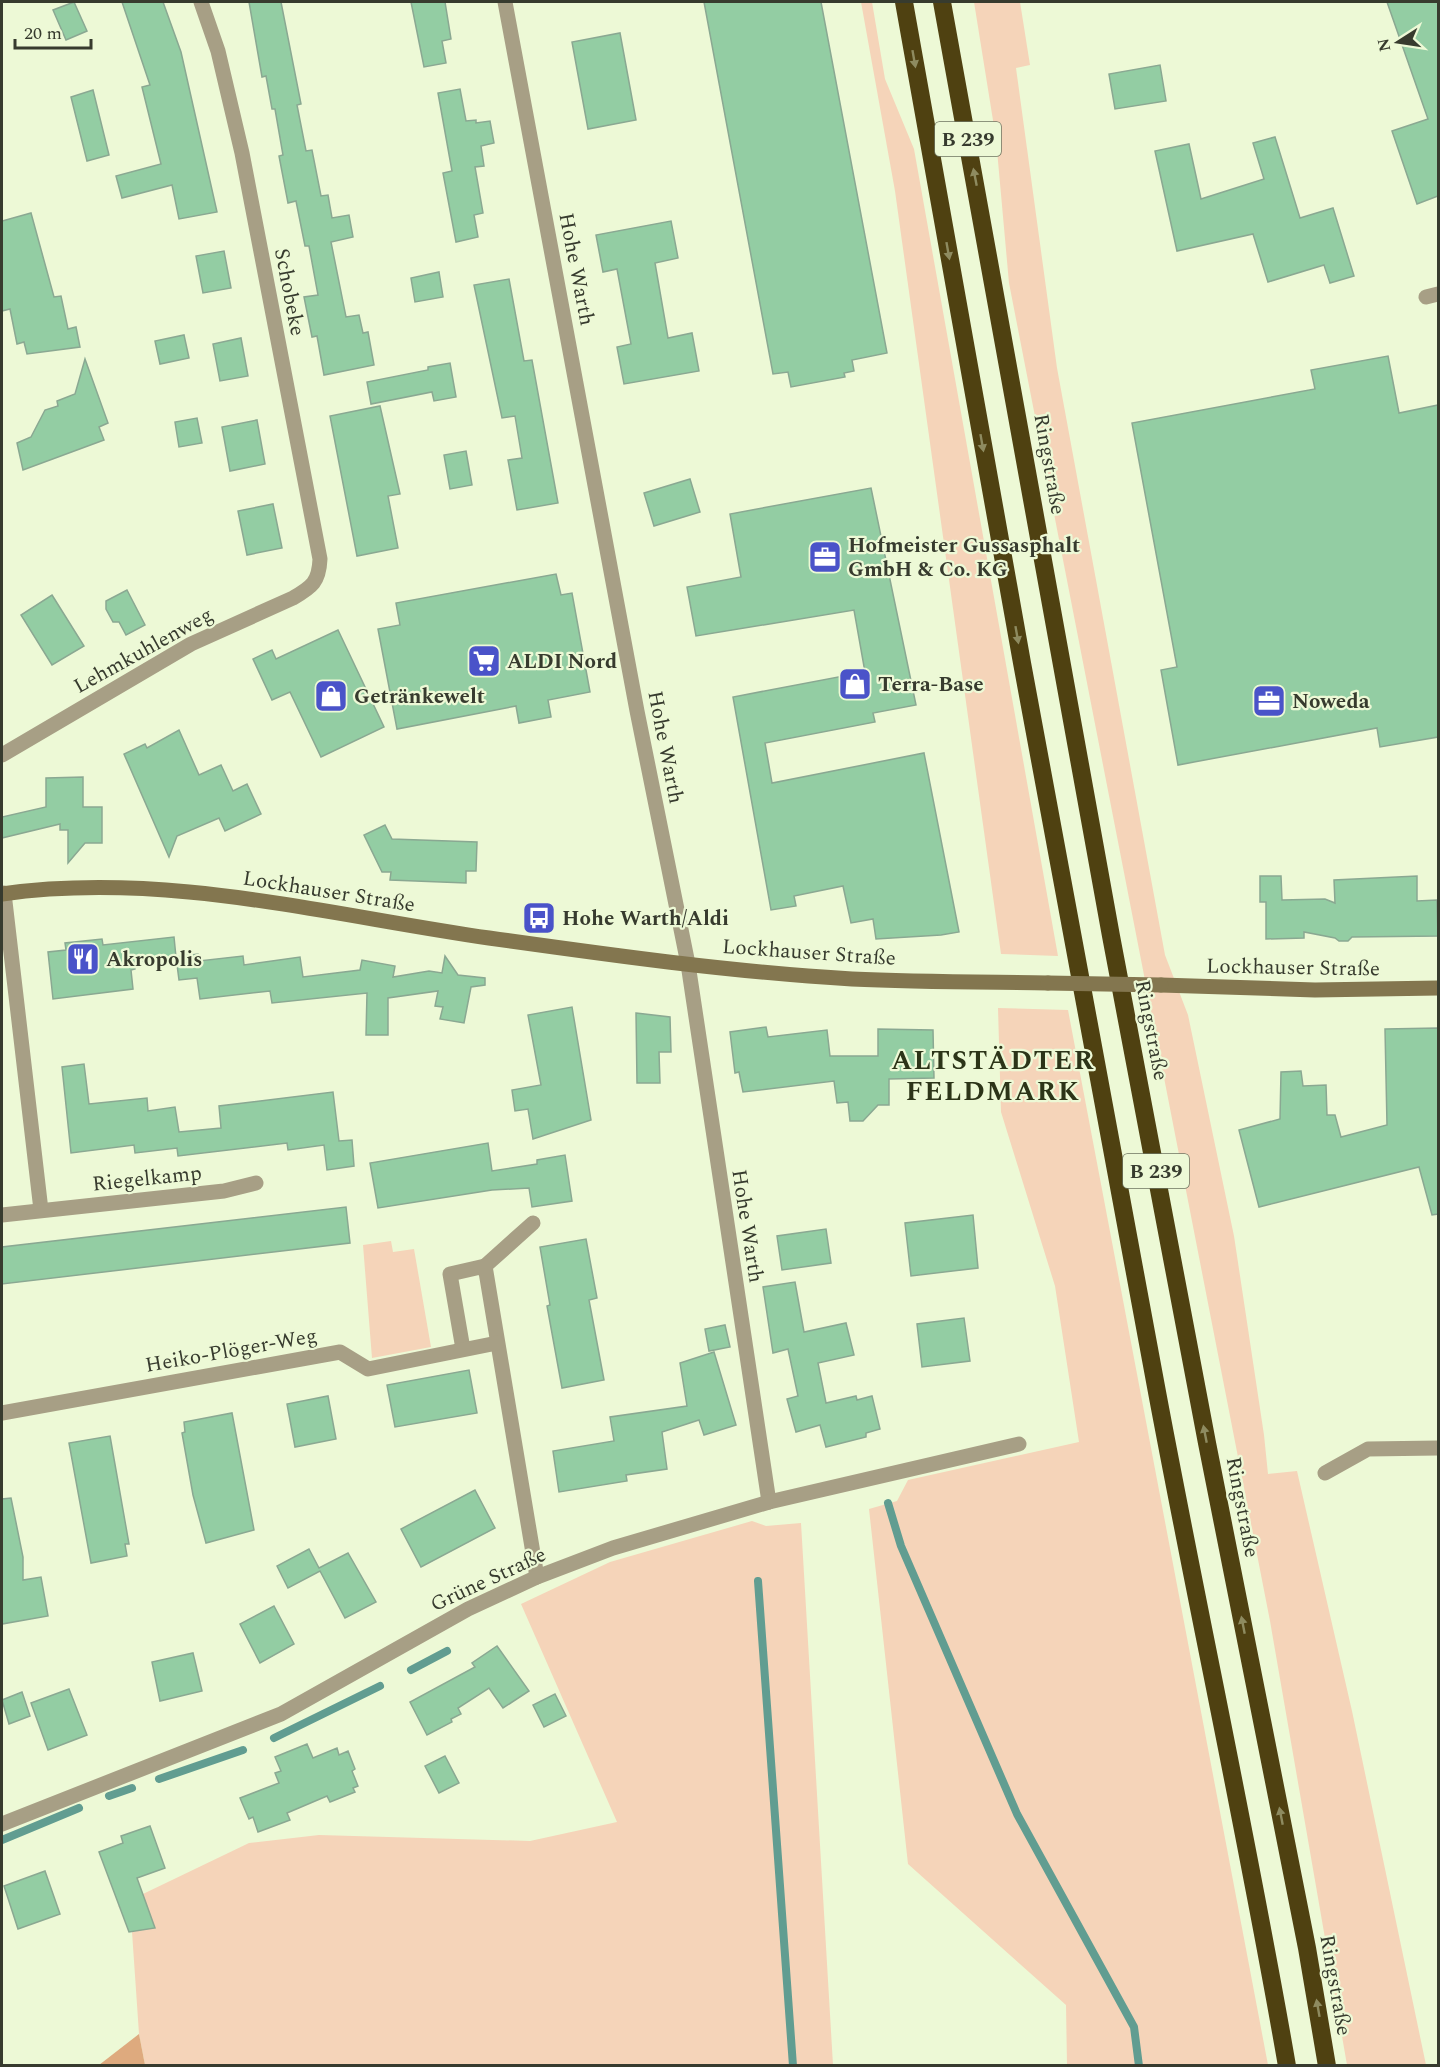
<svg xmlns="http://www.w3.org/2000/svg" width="1440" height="2067" font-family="Spectral,serif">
	<rect width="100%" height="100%" fill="#edf9d6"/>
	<g fill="#f5d4b9">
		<path d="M861,2H872L885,79L914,149L1058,956L1001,954L895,191Z"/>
		<path d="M974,2H1020L1030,65L1016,68L1057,368L1165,955L1188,1015L1234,1236L1264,1435L1268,1474L1297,1471L1352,1711L1426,2065H1347L1270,1621L1009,283L996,139Z"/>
		<path d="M998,1008L1068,1010L1268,2065H1067L1066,2005L908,1864L869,1509L897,1501L908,1480L1079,1442L1055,1286L1001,1112Z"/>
		<path d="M391,1241L393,1252L414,1249L431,1347L372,1358L363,1245Z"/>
		<path d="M752,1521L766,1526L801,1523L833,2065H145L139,2034L131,1917L118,1906L249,1843L319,1835L530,1841L617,1822L521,1604L610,1562Z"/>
	</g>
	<path fill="#deaa7e" d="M139,2034L145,2065H99Z"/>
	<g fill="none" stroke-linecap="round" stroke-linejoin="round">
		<g stroke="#619d91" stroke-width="8">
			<path d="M888,1503L901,1546L1017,1814L1134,2027L1139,2066"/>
			<path d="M758,1581L793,2066"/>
			<path d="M411,1670L447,1651"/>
			<path d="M274,1738L380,1686"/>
			<path d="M159,1779L243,1750"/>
			<path d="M109,1796L132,1788"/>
			<path d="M2,1840L79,1808"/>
		</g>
	</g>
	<g fill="#93cda3" stroke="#8aa892" stroke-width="1.5">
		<path d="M74,2L87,31L66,40L53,10Z"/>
		<path d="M122,2H163L181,52L217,212L179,219L172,185L122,198L116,176L161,164L142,87L150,85Z"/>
		<path d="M249,2H281L301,104L297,105L306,151L312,150L321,196L328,195L332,218L349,215L353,237L331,242L346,317L359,315L363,333L368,332L374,365L324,375L317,336L312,337L304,297L318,295L309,246H305L296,201L288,203L279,156L283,155L275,109H272L266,76L262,77Z"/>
		<path d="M411,2H445L451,39L442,41L446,63L424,67Z"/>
		<path d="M704,2H821L887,353L852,360L854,371L844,373L845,377L791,387L788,372L773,374Z"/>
		<path d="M1387,2H1438V196L1417,204L1392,131L1428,119Z"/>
		<path d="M620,33L636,120L588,129L572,42Z"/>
		<path d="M1160,65L1166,101L1115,109L1109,74Z"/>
		<path d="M460,89L466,121L476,120V123L490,121L494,143L481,146L484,166L475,167L483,213L474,215L478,237L456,242L443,173L452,171L438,93Z"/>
		<path d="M93,90L109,155L87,161L71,97Z"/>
		<path d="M1275,137L1300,218L1333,208L1354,276L1330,283L1324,265L1268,282L1253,234L1177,251L1155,151L1189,144L1201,199L1264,179L1253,143Z"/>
		<path d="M31,213L54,297L61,296L68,329L76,327L80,347L27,354L24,342L17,344L10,309L2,311V221Z"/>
		<path d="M671,221L678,258L655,263L668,338L692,333L699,371L624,384L617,347L631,344L617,269L603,272L596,235Z"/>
		<path d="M224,251L231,288L203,293L196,256Z"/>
		<path d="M439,272L443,297L415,302L411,278Z"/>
		<path d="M509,279L524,361L532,360L558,503L517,510L508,460L522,458L515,416L502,418L474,285Z"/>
		<path d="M184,335L189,358L160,364L155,341Z"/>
		<path d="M241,338L248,376L220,381L213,344Z"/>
		<path d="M1388,356L1399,413L1438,405V737L1380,747L1377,728L1178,765L1161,670L1177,667L1132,423L1315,389L1311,370Z"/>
		<path d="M85,359L108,423L99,427L104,440L23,470L17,443L31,437L45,410L58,406L57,401L75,394Z"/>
		<path d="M450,363L456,397L434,401L432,392L371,404L367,382L428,370V367Z"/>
		<path d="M380,406L400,494L388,496L398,548L357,556L330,416Z"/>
		<path d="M197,418L202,443L179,447L175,422Z"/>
		<path d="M257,420L265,464L230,471L222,427Z"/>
		<path d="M466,451L472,485L450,489L444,455Z"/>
		<path d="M690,479L700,512L654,526L644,493Z"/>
		<path d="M871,488L916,705L873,713L875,722L765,743L772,783L924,753L959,932L941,935L876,939L873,919L851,923L843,886L794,896L796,906L771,910L733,697L865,672L854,610L696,636L687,587L741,577L730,514Z"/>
		<path d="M273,504L282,548L247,555L238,511Z"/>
		<path d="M556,574L561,595L572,593L590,692L548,700L551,717L519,723L516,706L397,729L378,629L400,625L396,603Z"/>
		<path d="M127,590L145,625L126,635L119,622H113L106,609V601Z"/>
		<path d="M52,595L84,646L52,665L21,615Z"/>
		<path d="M338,630L384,727L321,757L290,692L272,700L253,659L272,650L276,659Z"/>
		<path d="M179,730L199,775L221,765L233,791L247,784L261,814L225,831L219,818L177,836L169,857L124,754L145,744L147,748Z"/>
		<path d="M83,777V807H102V843H85L68,863V830H60V824L2,838V817L46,807V778Z"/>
		<path d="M385,825L392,839L477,842L476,871H466V883L390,880L391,872H382L364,835Z"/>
		<path d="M1260,876H1281L1282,900L1325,899L1335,903L1334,880L1417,876V901L1437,900L1438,936L1352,937L1348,941H1339L1335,938L1304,932V938L1266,939V902H1260Z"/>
		<path d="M174,937L176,957L134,962L135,969L131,970L133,989L53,999L48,952L66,950L65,943L102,939L103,945Z"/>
		<path d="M198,954L199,961L243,956L244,965L300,957L303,977L360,970L362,960L395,966L393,977L429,971L442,973L445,956L458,975L485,978V985L471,987L464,1023L440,1019L443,1007L435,1006L438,991L388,998V1035H366L367,993L272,1003L270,991L200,999L197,978L179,980L176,957Z"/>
		<path d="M572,1007L591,1120L533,1139L528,1109L515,1111L512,1090L541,1085L528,1015Z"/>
		<path d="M636,1013L670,1017L671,1052H659L660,1083H637Z"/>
		<path d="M766,1027L768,1037L827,1030L830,1056H878V1029L933,1030L934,1078L889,1079V1105H878L863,1121H850L848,1102L837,1103L834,1081L743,1092L739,1072L735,1073L730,1032Z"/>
		<path d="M1438,1028V1214L1432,1215L1419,1167L1259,1207L1239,1130L1280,1119L1281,1072L1301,1071L1303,1086L1326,1085L1327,1115H1335L1341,1137L1387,1125L1385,1029Z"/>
		<path d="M84,1064L89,1104L147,1098L148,1111L175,1107L179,1132L221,1128L219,1106L333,1092L339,1141L352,1140L354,1166L327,1170L324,1145L288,1150L287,1143L178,1156L177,1148L135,1153L134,1145L71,1153L62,1067Z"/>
		<path d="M488,1143L492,1171L537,1164V1160L565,1155L572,1201L532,1207L529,1188L492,1190L378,1208L370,1163Z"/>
		<path d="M346,1207L350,1243L2,1284V1247Z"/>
		<path d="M973,1215L978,1268L911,1276L905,1223Z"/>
		<path d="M826,1229L831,1263L782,1270L777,1236Z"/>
		<path d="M586,1239L597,1298L589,1300L604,1380L562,1388L547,1306L550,1305L540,1247Z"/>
		<path d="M795,1282L804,1332L846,1323L854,1355L818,1363L826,1403L856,1396L857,1400L872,1396L880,1429L866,1433V1437L826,1447L820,1425L796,1432L787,1399L798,1396L788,1349L773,1353L763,1287Z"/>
		<path d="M964,1318L970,1361L922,1367L917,1324Z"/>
		<path d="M725,1325L730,1347L709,1351L705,1329Z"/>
		<path d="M714,1352L736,1425L704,1435L699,1420L662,1432L667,1469L626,1475L627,1481L559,1492L553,1451L614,1441L610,1417L687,1406L680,1363Z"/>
		<path d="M469,1370L477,1413L395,1427L387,1385Z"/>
		<path d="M328,1396L336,1439L295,1447L287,1404Z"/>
		<path d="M232,1413L254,1530L206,1543L193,1495L182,1433L185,1432L184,1422Z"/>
		<path d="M110,1436L129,1544H125L127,1556L91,1563L69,1443Z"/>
		<path d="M475,1490L495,1528L421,1567L401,1529Z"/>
		<path d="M11,1498L23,1557V1580L41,1577L48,1616L2,1624V1499Z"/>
		<path d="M309,1549L319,1568L348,1553L376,1602L345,1618L320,1571L288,1588L277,1566Z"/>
		<path d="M274,1606L294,1644L260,1663L240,1624Z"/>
		<path d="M497,1646L529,1691L503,1708L489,1688L458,1708L461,1714L451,1719L452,1722L427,1735L410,1702L475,1667L472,1663Z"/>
		<path d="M193,1653L202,1691L160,1701L152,1662Z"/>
		<path d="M69,1689L87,1735L48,1750L31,1703Z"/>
		<path d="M22,1692L30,1716L9,1724L2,1700Z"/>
		<path d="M555,1694L566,1716L544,1727L533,1705Z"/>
		<path d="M307,1744L313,1758L337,1748L339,1755L348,1751L355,1769L352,1771L358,1786L353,1788L355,1792L330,1802L327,1796L287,1813L290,1820L258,1832L253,1817L249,1819L240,1798L279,1783L275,1773L281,1771L275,1757Z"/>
		<path d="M445,1756L459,1783L439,1793L425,1766Z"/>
		<path d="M150,1826L165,1868L137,1878L155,1928L129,1932L99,1852L123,1843L121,1836Z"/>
		<path d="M45,1871L60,1914L18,1929L4,1886Z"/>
	</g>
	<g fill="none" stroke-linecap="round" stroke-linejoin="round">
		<g stroke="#a79f85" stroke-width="15">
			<path d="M505,2L637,711L688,964L769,1502"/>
			<path d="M1426,297L1438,294"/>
			<path d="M2,755L191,644L293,598C312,587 319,582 320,559L242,153L218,51L201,2"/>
			<path d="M4,893L41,1210"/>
			<path d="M2,1215L224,1191L256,1183"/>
			<path d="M485,1266L533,1223"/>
			<path d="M463,1349L450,1274L485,1266L537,1577"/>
			<path d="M2,1413L340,1352L368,1369L497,1343"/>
			<path d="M1325,1473L1368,1449L1438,1448"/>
			<path d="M2,1824L281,1714L468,1609L537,1577L613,1548L769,1502L1019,1444"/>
		</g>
		<g stroke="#83764f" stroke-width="15">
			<path d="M2,894C166,871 328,915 489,938C610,955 731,972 852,979C917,982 983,982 1048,983"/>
			<path d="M1161,985L1315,990L1438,988"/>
		</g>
		<g stroke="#4f4111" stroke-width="18">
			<path d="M904,2C986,466 1069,929 1157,1392C1199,1617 1248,1840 1287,2066"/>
			<path d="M942,2L1111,936L1207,1443L1307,1948L1327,2066"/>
		</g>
		<path stroke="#83764f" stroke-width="15" d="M1048,983L1161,985"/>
	</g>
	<defs><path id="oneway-solid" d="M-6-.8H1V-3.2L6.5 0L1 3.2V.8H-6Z" transform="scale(1.5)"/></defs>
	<g fill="#8e8b60">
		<use href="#oneway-solid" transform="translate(914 59) rotate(80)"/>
		<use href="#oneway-solid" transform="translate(975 177) rotate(-101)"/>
		<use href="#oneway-solid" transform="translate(948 251) rotate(80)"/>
		<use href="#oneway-solid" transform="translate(982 443) rotate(80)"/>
		<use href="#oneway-solid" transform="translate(1017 635) rotate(80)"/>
		<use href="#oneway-solid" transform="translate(1205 1434) rotate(-101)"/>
		<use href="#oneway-solid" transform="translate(1243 1625) rotate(-101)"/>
		<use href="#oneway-solid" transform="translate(1281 1816) rotate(-101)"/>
		<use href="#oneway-solid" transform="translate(1318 2008) rotate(-100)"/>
	</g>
	<defs>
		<symbol id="office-square" viewBox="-11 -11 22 22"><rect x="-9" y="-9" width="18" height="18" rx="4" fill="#4a53c9" stroke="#edf9d6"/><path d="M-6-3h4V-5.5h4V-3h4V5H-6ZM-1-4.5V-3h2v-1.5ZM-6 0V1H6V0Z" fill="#fff"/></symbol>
		<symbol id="supermarket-square" viewBox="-11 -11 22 22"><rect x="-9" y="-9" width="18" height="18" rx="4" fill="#4a53c9" stroke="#edf9d6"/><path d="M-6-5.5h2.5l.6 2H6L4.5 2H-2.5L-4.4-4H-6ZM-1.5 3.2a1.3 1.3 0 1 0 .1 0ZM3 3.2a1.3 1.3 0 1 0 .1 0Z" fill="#fff"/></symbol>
		<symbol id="shop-square" viewBox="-11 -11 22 22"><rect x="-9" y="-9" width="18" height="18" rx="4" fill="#4a53c9" stroke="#edf9d6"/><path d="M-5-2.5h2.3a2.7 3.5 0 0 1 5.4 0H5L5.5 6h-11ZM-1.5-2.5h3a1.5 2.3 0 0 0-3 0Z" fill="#fff"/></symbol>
		<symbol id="bus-square" viewBox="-11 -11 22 22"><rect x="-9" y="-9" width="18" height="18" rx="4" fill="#4a53c9" stroke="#edf9d6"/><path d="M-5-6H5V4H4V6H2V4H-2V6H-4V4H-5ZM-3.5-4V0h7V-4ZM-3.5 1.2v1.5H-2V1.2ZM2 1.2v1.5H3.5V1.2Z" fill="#fff"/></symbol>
		<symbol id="restaurant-square" viewBox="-11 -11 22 22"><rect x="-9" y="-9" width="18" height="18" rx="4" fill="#4a53c9" stroke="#edf9d6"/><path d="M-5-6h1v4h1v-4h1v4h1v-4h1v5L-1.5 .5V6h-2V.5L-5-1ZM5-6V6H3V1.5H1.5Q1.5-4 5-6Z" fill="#fff"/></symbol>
	</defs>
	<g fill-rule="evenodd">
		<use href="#office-square" x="806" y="538" width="38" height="38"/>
		<use href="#supermarket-square" x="465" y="642" width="38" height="38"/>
		<use href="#shop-square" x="836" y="665" width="38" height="38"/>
		<use href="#shop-square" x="312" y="677" width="38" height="38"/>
		<use href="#office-square" x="1250" y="682" width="38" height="38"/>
		<use href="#bus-square" x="520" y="899" width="38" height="38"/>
		<use href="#restaurant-square" x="64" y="940" width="38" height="38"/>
	</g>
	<g text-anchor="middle" stroke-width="4.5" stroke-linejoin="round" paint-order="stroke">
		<g fill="#edf9d6" stroke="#6e7460" stroke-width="1.5">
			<rect x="935" y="122" width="66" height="34" rx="4.5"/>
			<rect x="1123" y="1154" width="66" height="34" rx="4.5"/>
		</g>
		<g font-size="20" font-weight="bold" fill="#373b2e">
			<text x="968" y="146">B 239</text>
			<text x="1156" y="1178">B 239</text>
		</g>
		<g font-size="21" fill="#373b2e" stroke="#edf9d6">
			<text transform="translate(577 269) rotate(79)" y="7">Hohe Warth</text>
			<text transform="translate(290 292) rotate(79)" y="7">Schobeke</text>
			<text transform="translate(1050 464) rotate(80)" y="7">Ringstraße</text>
			<text transform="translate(143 650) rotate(-29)" y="7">Lehmkuhlenweg</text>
			<text transform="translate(666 747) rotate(79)" y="7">Hohe Warth</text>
			<text transform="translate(329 891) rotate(9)" y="7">Lockhauser Straße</text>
			<text transform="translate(809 952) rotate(4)" y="7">Lockhauser Straße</text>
			<text transform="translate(1293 967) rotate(1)" y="7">Lockhauser Straße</text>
			<text transform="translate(1152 1030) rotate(79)" y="7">Ringstraße</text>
			<text transform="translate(147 1178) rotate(-6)" y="7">Riegelkamp</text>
			<text transform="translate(748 1226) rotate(81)" y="7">Hohe Warth</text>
			<text transform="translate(231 1350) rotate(-10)" y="7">Heiko-Plöger-Weg</text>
			<text transform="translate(1243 1507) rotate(79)" y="7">Ringstraße</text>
			<text transform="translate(488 1579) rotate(-25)" y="7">Grüne Straße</text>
			<text transform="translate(1336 1985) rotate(80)" y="7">Ringstraße</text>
		</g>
		<g font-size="21" font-weight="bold" fill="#373b2e" stroke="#edf9d6" text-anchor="start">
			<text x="848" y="552">Hofmeister Gussasphalt<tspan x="848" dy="24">GmbH &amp; Co. KG</tspan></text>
			<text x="507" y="668">ALDI Nord</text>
			<text x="878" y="691">Terra-Base</text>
			<text x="354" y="703">Getränkewelt</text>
			<text x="1292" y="708">Noweda</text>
			<text x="562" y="925">Hohe Warth/Aldi</text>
			<text x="106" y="966">Akropolis</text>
		</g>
		<g font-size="27" font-weight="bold" letter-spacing="1.5" fill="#2c3418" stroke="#edf9d6">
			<text x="993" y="1069">ALTSTÄDTER<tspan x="993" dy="31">FELDMARK</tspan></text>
		</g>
	</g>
	<rect width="1440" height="2067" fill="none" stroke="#373b2e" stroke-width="6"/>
	<g transform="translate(1398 42) rotate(258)" stroke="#edf9d6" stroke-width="4.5" paint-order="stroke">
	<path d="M0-4.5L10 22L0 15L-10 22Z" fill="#373b2e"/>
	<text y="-9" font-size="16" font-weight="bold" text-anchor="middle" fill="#373b2e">N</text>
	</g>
	<path d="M15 39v9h76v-9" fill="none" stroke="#373b2e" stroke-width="3"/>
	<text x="24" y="39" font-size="18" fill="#373b2e" stroke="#edf9d6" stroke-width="4.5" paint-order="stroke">20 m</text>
</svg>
